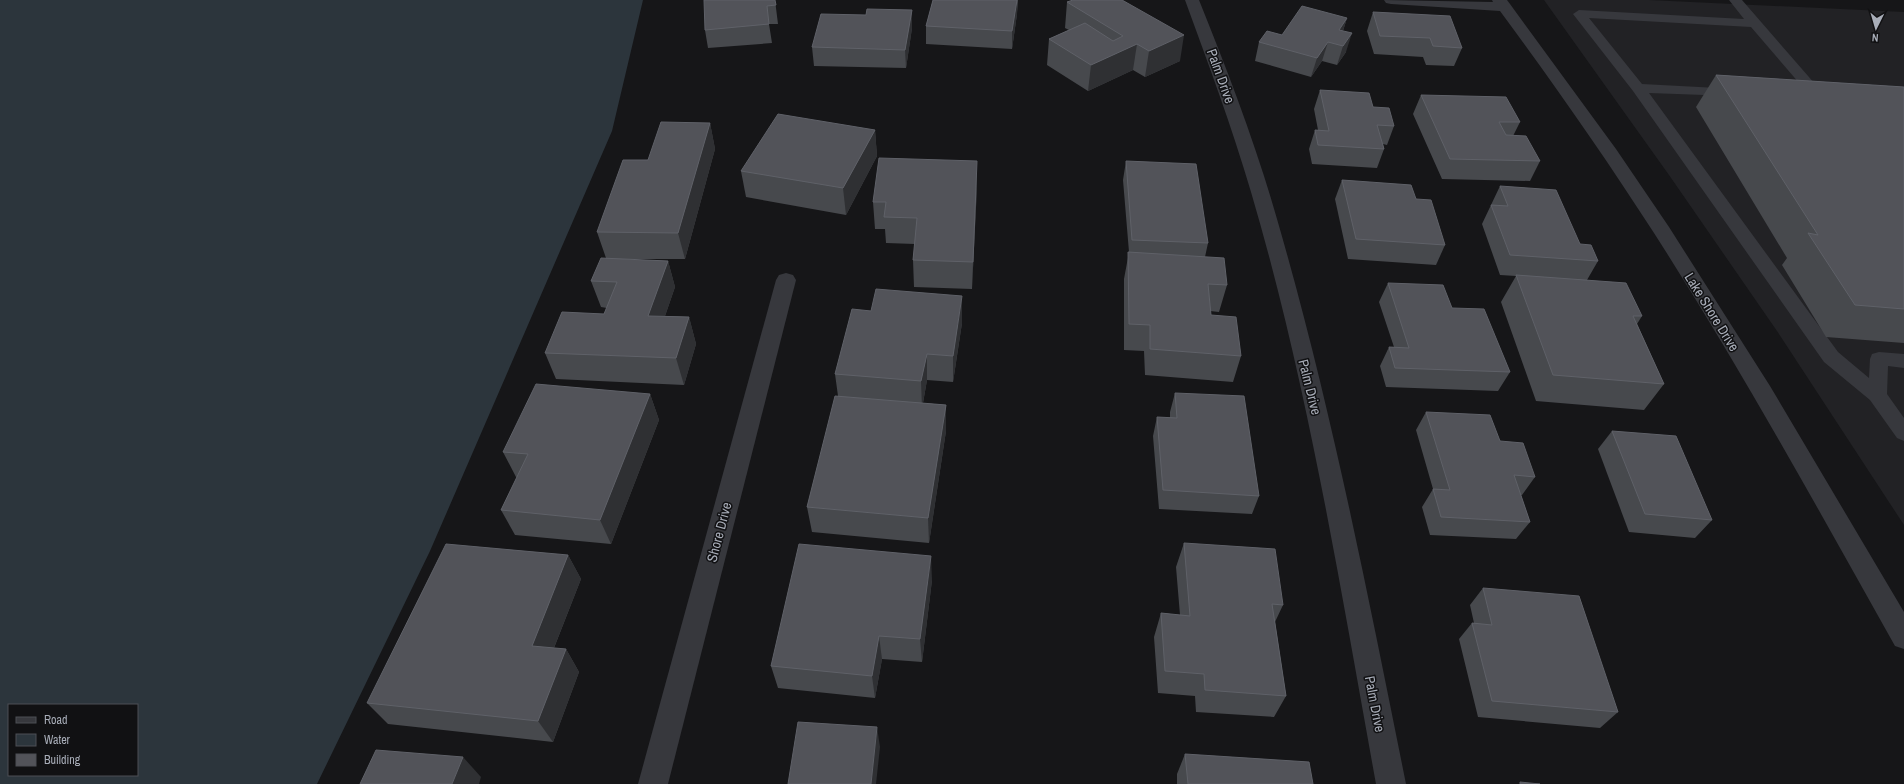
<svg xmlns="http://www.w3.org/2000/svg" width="1904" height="784" font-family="'Archivo Narrow',sans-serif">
	<rect width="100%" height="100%" fill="#161618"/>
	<path fill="#222225" d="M1544,0H1649L1904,12V525L1777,331L1669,175Z"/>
	<path fill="#2c353c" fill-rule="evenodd" d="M0,0H643L612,131L430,551L317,784H0ZM9,705H137V775H9Z"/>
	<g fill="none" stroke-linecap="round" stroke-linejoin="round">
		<path fill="#37383d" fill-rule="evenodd" d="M1729,0H1742L1822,92L1824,95L1822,98H1812L1751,27L1589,18L1642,84L1737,89L1739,92L1737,95L1732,96L1649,93L1838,352L1869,378L1870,359L1872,354L1879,352L1904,354V368L1888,366L1887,394L1904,418V441L1897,438L1870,400L1824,362L1633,91L1573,14L1579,10L1744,19Z"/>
		<g fill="#37383d" fill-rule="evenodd">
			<path d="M1185,0H1199C1228,72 1256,145 1277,219C1331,405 1368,595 1406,784H1376C1340,586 1308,385 1251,192C1232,127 1208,63 1185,0Z"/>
			<path d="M1384,0L1493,2L1492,0H1507L1510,4L1616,149L1669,227L1770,386L1904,612V649L1895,646C1817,507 1740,367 1654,233C1605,157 1554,84 1500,11L1391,4L1386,3Z"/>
			<path d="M786,273L793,275L796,280L668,784H638L776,280L779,275Z"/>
		</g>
	</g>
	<g fill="#47494d">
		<path d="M775,0L778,24H769L772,43L708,48L705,30Z"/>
		<path d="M933,0H1018L1017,14L1012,49L926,44V26Z"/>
		<path d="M1067,2L1180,61L1145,77L1133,70L1088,91L1047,65L1049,39L1069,30L1065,28Z"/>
		<path d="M912,10V28L906,68L814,66L812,47L866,15Z"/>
		<path d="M1373,12L1462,48L1454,66L1426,65L1423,57L1374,54L1367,31Z"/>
		<path d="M1347,18L1343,31L1346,52L1337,65L1322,61L1311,77L1255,61L1259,42L1282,35Z"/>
		<path d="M1716,75L1904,87V343L1826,337L1782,265L1787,258L1696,107Z"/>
		<path d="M1320,90L1373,107L1394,126L1387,145L1383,144L1384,149L1377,168L1312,164L1309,149L1315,130H1318L1314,109Z"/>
		<path d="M1421,95L1520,122L1513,136L1540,161L1530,181L1442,179L1413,114Z"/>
		<path d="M710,123L715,149L685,259H616L668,261L675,287L665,316L689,317L696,344L684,385L556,379L545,353L604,314L607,308L601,307L591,281L606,258L597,232L648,160Z"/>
		<path d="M875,130L877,156L846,215L746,197L741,171Z"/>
		<path d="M1126,161L1208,243L1205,257L1227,285L1219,312L1210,311L1211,315L1241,356L1233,382L1145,375L1144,351L1124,350V279L1129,252L1123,180Z"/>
		<path d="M1342,180L1416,199L1445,245L1436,265L1348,259L1335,199Z"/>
		<path d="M1500,186L1580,244L1598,261L1587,280L1642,316L1637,324L1664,384L1644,410L1536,401L1501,302L1516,276L1500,275L1482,224Z"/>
		<path d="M977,187L972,289L914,287L913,260L915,244L886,243L885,229H875L873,202Z"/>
		<path d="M1388,283L1452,308L1510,372L1498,391L1386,387L1380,366L1389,347H1394L1379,302Z"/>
		<path d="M962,323L953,382L927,380L923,403L946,405V431L929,543L812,532L807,507L838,396L835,374Z"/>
		<path d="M1175,393L1259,496L1252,514L1159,509L1153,436L1157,417L1170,418V412Z"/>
		<path d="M650,394L659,420L611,544L515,535L501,510L517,477H516L503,452Z"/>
		<path d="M1426,412L1500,441L1535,477L1522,495H1521L1530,522L1516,539L1430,535L1422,507L1433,489L1416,430Z"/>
		<path d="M1612,431L1712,520L1695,538L1629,532L1598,449Z"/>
		<path d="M1184,543L1283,605L1275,622L1286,696L1274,717L1196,712L1195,696L1158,693L1154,637L1161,613L1180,615L1176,567Z"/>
		<path d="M568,555L581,579L554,648L566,649L579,672L553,742L388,724L367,703Z"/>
		<path d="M932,580L922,662L882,659L875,698L778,688L771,666Z"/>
		<path d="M1483,588L1618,712L1600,728L1478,717L1459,639L1472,623H1474L1470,605Z"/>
		<path d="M1185,754L1313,784H1177V774Z"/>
	</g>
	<g fill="#2f3033">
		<path d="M1017,0V14L1012,49V31Z"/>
		<path d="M912,10V28L906,68L905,50Z"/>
		<path d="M1347,18L1341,37L1339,30Z"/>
		<path d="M1352,33L1346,52L1337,65L1343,46Z"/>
		<path d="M1184,35L1180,61L1145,77L1149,51Z"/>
		<path d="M1328,42L1322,61L1311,77L1317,58Z"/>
		<path d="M1137,44L1133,70L1088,91L1091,65Z"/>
		<path d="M710,123L715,149L685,259L678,233Z"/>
		<path d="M875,130L877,156L846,215L843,188Z"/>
		<path d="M977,161V187L972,289L973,262Z"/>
		<path d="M668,261L675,287L656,342L648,316Z"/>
		<path d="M962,296V323L953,382V356Z"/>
		<path d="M689,317L696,344L684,385L676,358Z"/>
		<path d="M927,354V380L922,408L921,381Z"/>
		<path d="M650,394L659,420L611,544L600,520Z"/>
		<path d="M946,405V431L929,543L928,518Z"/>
		<path d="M568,555L581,579L546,668L532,646Z"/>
		<path d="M931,556L932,580L922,662L920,639Z"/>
		<path d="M879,636L882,659L875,698L872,676Z"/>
		<path d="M566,649L579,672L553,742L538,721Z"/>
		<path d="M877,727L880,747L876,784H871Z"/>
		<path d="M463,757L481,777L479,784H452Z"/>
	</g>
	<g fill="#525359" stroke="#5f6168">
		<path d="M704,0H775L776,5L767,6L769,24L705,30Z"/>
		<path d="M933,0H1017L1012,31L926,26Z"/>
		<path d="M1073,0H1122L1184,35L1149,51L1137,44L1091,65L1049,39L1085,23L1113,41L1123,36L1067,2Z"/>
		<path d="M1302,6L1347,18L1339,30L1352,33L1343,46L1328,42L1317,58L1259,42L1267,31L1282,35Z"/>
		<path d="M867,9L912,10L905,50L812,47L821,14L866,15Z"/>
		<path d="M1373,12L1450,16L1462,48L1433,46L1430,38L1380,36Z"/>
		<path d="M1716,75L1904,87V309L1855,305L1808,233L1818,235Z"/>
		<path d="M1320,90L1369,93L1373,107L1389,108L1394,126L1377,125L1384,149L1318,145L1315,130L1329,131Z"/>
		<path d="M1421,95L1506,97L1520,122H1499L1506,135L1526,136L1540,161L1450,159Z"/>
		<path d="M778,114L875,130L843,188L741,171Z"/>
		<path d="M661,122L710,123L678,233L597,232L623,160H648Z"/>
		<path d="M879,158L977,161L973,262L913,260L917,218L884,217L886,202H873Z"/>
		<path d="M1126,161L1196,164L1208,243L1132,240Z"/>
		<path d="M1342,180L1411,185L1416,199L1431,200L1445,245L1356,239Z"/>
		<path d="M1500,186L1556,190L1580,244L1591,245L1598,261L1510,255L1491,205L1508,206Z"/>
		<path d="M1128,252L1224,258L1227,285L1208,284L1211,315L1236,317L1241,356L1150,349V325L1129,324Z"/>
		<path d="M601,258L668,261L648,316L689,317L676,358L545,353L562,312L604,314L617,282L591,281Z"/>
		<path d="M1516,275L1626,283L1642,316H1633L1664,384L1553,375Z"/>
		<path d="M1388,283L1443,285L1452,308L1484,309L1510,372L1395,368L1389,347L1409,348Z"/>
		<path d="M876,289L962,296L953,356L927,354L921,381L835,374L852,309L871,311Z"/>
		<path d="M536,384L650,394L600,520L501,510L528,454L503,452Z"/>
		<path d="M1175,393L1244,396L1259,496L1163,490L1157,417L1177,418Z"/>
		<path d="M835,396L946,405L928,518L807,507Z"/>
		<path d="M1426,412L1490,415L1500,441L1523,443L1535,477L1514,475L1530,522L1441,517L1433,489L1450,490Z"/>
		<path d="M1612,431L1676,436L1712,520L1645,514Z"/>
		<path d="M1184,543L1275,549L1283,605L1272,604L1286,696L1205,690L1204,674L1165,671L1161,613L1190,616Z"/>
		<path d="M446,544L568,555L532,646L566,649L538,721L367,703Z"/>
		<path d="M799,544L931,556L920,639L879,636L872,676L771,666Z"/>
		<path d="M1483,588L1579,596L1618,712L1492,701L1472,623L1492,625Z"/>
		<path d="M798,722L877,727L871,784H788Z"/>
		<path d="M376,750L463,757L452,784H360Z"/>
		<path d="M1185,754L1309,762L1313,784H1188Z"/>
		<path d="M1520,782L1540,784H1520Z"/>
	</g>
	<g text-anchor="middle" stroke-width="3" stroke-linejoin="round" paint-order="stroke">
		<g font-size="14" fill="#a8adb8" stroke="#111113">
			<text transform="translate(1221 76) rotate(70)" y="5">Palm Drive</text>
			<text transform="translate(1712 312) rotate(58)" y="5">Lake Shore Drive</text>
			<text transform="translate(1310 387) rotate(76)" y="5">Palm Drive</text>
			<text transform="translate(719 532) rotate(-75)" y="5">Shore Drive</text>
			<text transform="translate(1375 704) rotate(79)" y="5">Palm Drive</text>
		</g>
	</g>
	<rect x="8" y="704" width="130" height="72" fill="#111113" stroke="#4d4f55"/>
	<rect x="16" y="717" width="20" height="6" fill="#37383d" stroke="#4d4f55"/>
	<text x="44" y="724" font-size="12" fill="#a8adb8">Road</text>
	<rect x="16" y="734" width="20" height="12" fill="#2c353c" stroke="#4d4f55"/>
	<text x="44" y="744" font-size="12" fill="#a8adb8">Water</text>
	<rect x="16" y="754" width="20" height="12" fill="#525359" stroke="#4d4f55"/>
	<text x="44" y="764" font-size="12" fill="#a8adb8">Building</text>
	<g transform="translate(1876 28) rotate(185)" stroke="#111113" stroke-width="3" paint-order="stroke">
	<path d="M0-3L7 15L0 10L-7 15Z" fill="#a8adb8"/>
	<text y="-6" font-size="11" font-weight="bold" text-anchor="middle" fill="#a8adb8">N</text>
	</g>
</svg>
